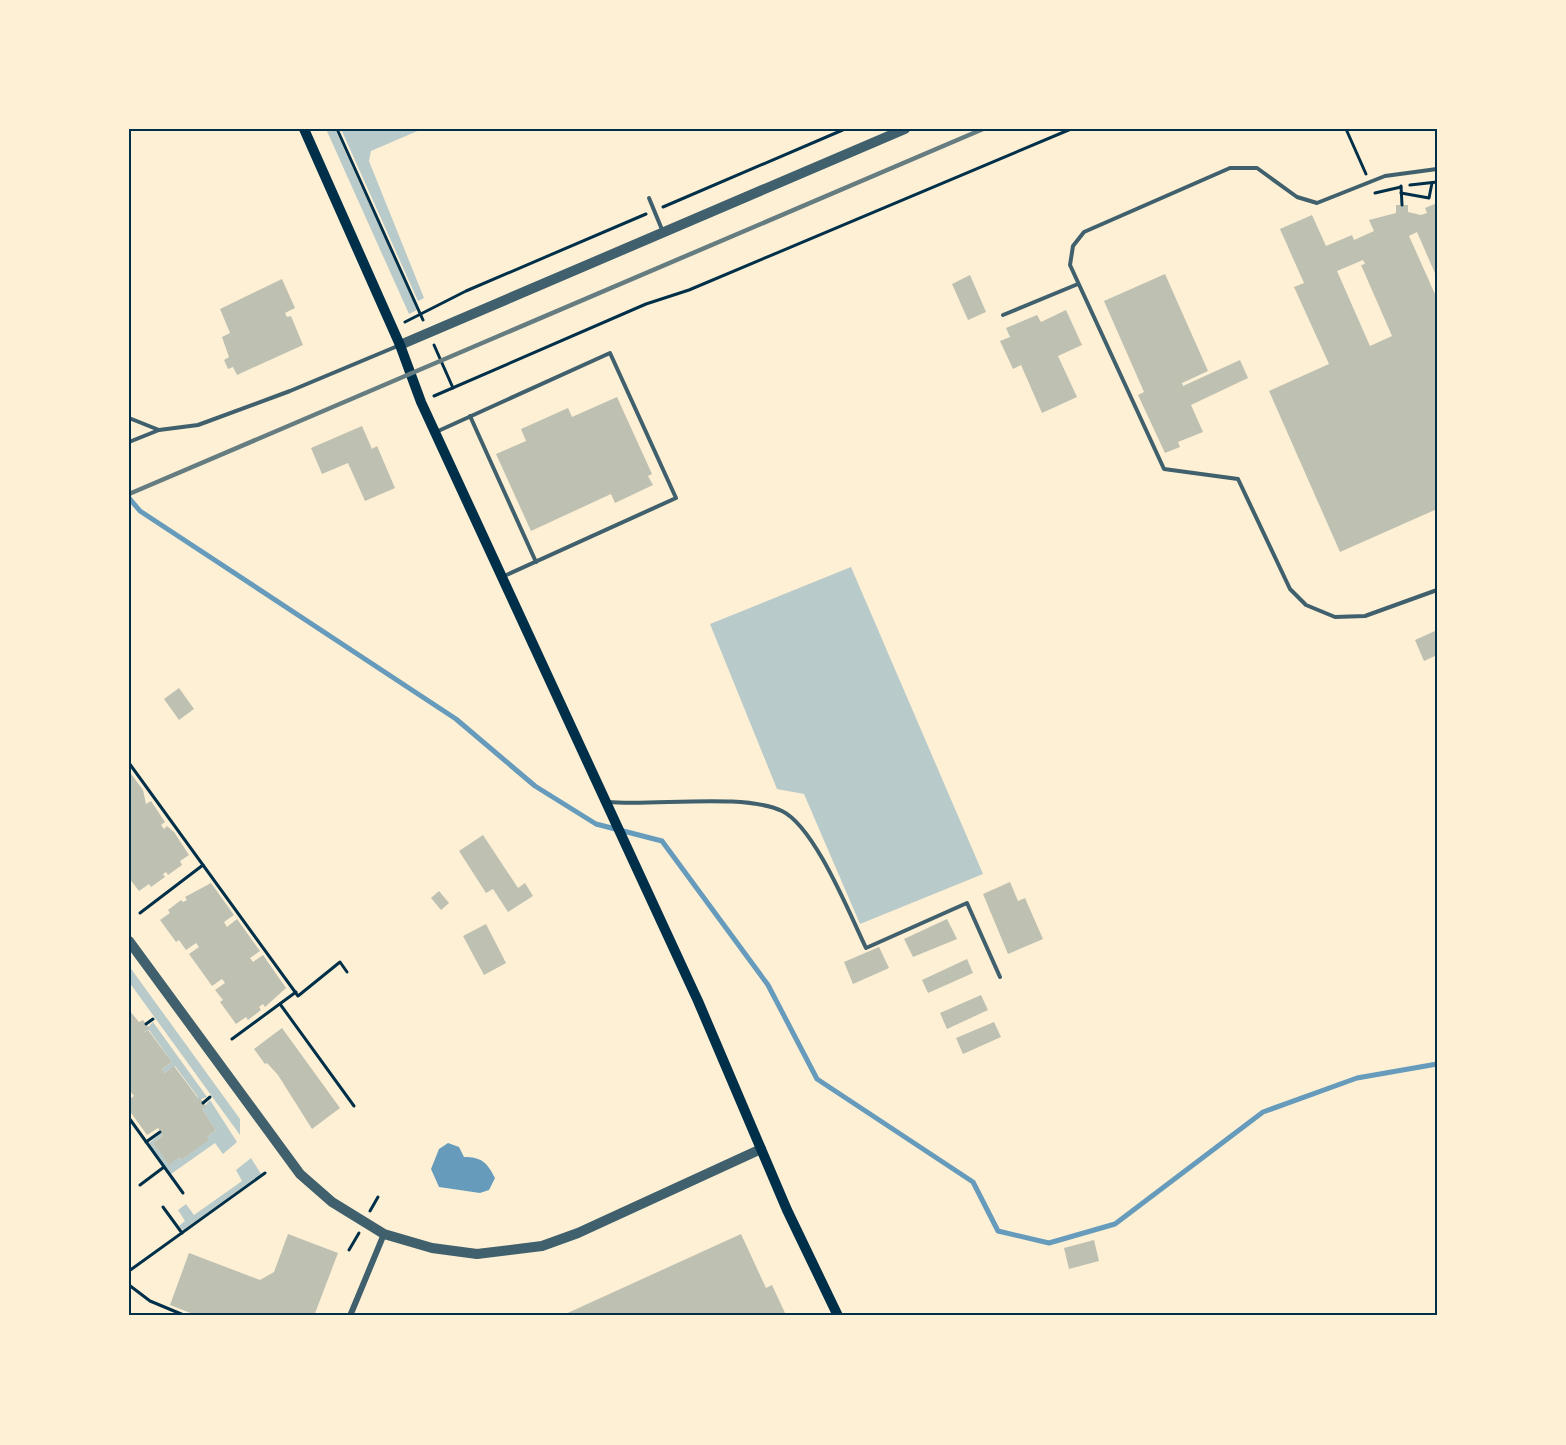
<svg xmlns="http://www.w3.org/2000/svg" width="1566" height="1445" font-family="Poppins,sans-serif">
	<rect width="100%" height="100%" fill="#fdf0d5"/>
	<g fill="#b9caca">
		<path d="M326,129H335L417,310L409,314Z"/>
		<path d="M341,129H422L371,151L369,161L424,298L418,301Z"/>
		<path d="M851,567L983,874L860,924L804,794L777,789L710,624Z"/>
		<path d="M129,966L240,1119V1135L129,982Z"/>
		<path d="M153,1022L207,1097L193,1102L198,1097L175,1066L165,1073L162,1069L172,1062L149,1030L143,1032Z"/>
		<path d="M210,1100L237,1142L223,1154L215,1143L171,1174L149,1143L161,1133L163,1136L153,1143L169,1164L179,1157L181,1160L208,1140L207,1137L216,1130L202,1109Z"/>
		<path d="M251,1158L261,1174L183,1230L179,1226L185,1221L178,1210L186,1204L194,1215L242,1181L236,1170Z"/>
	</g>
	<path fill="#669bbc" d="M448,1143L459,1147L464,1157C481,1157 487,1162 495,1178L489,1190L480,1193L439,1187L431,1169L439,1149Z"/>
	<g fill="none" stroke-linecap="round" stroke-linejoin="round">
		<path stroke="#669bbc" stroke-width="5" d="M129,498L140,511L456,719L535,786L596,824L662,841L768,985L817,1079L973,1182L998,1231L1049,1243L1115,1224L1263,1112L1357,1078L1437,1064"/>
	</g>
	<g fill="#bec0b2" fill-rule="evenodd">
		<path d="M1437,203V278L1417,232L1409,236L1435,294L1437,293V509L1340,552L1269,391L1329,364L1294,287L1304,283L1280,229L1312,215L1326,246L1352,235L1354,240L1374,231L1369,220L1396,213V205H1408V212L1421,215L1427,213L1425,208ZM1363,260L1365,264L1361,265L1392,336L1370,346L1337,271Z"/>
		<path d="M1165,274L1208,371L1182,383L1183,386L1240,360L1248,378L1191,405L1203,432L1178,442L1180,447L1165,453L1138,395L1144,392L1104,301Z"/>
		<path d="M970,275L986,312L968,320L952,284Z"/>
		<path d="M282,279L295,308L285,313L287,317L291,316L303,345L237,375L233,367L228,369L224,360L229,357L222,337L230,333L220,309Z"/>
		<path d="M1066,310L1082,345L1058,356L1077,397L1042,413L1021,365L1013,369L1000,341L1010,337L1006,328L1037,315L1041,322Z"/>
		<path d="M617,397L652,474L648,476L653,485L615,503L611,494L531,531L496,454L526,441L521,429L568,408L572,417Z"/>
		<path d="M362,426L372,449L377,446L395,488L365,501L348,463L322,474L311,448Z"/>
		<path d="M1435,631L1437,655L1424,661L1415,640Z"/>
		<path d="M179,688L194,709L179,720L164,699Z"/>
		<path d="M129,771L143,790L146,804L151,801L165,822L161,825L164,829L167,826L174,832L189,855L180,861L182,865L168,875L166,872L163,874L165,877L151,887L149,884L139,891L129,878Z"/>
		<path d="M483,835L518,888L525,883L533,896L508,912L493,889L486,893L459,851Z"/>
		<path d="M1010,882L1018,901L1025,898L1043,939L1008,954L983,894Z"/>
		<path d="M211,883L234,915L224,922L227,927L237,919L260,951L250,958L253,962L263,955L286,988L265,1007L263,1004L259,1007L261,1010L248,1020L246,1017L236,1024L220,1002L223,1000L215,990L225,983L222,979L212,986L189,954L199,947L196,943L186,950L179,940L176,942L160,920L170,913L168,910L181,900L183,902L187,900L185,897Z"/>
		<path d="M439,891L449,903L441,910L431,898Z"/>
		<path d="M947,919L957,939L913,957L904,939Z"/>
		<path d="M486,924L506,963L484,975L463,936Z"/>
		<path d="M879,947L889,968L853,984L844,962Z"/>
		<path d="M967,959L973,973L928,993L922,980Z"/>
		<path d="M981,995L988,1010L947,1029L940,1013Z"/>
		<path d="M129,1010L139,1022L143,1020L149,1028L143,1033L148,1030L172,1062L162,1069L165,1073L174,1066L198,1098L193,1102L200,1098L206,1106L202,1109L216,1130L207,1137L209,1140L181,1160L179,1157L169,1165L153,1143L163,1136L158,1128L147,1135L129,1110V1100L134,1096L131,1092L129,1094Z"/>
		<path d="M994,1022L1001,1037L963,1054L956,1038Z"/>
		<path d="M282,1028L340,1108L312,1129L278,1075L267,1063L265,1064L254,1049Z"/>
		<path d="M288,1234L338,1253L314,1316H198L170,1305L189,1253L260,1280L274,1272Z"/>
		<path d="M741,1234L766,1288L772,1285L785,1313L778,1316H561Z"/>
		<path d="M1094,1240L1099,1261L1069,1269L1064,1248Z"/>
	</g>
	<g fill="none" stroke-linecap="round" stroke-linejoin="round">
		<g stroke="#003049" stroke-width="3">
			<path d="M337,129L423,320"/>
			<path d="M1346,129L1366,174"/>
			<path d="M1410,185L1437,182"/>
			<path d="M1401,186L1402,205"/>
			<path d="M1375,193L1401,187"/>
			<path d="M1401,193L1429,198L1432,183"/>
			<path d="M663,207L845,129"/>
			<path d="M405,322L466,291L646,214"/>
			<path d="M434,345L453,388"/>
			<path d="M434,396L646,304L689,290L1071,129"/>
			<path d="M129,763L298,996L340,962L347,972"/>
			<path d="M140,913L203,865"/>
			<path d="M280,1004L354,1106"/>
			<path d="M146,1024L153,1019"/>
			<path d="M232,1039L296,992"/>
			<path d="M203,1103L210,1097"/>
			<path d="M129,1118L183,1193"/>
			<path d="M146,1142L160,1132"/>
			<path d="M140,1185L164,1167"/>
			<path d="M163,1207L182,1233"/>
			<path d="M370,1211L378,1197"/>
			<path d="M349,1250L359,1233"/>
			<path d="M129,1271L265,1173"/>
			<path d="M129,1285L150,1301L186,1316"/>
		</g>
		<g stroke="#3f606c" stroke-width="4">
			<path d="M1437,169L1385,176L1317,203L1297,197L1257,168H1230L1084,232L1073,246L1070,265L1164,469L1238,479L1290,589L1306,605L1335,617L1365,616L1437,590"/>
			<path d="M649,198L663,232"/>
			<path d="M1003,315L1078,284"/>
			<path d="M470,416L536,562"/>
			<path d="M129,418L159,430L198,425L290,391L400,345"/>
			<path d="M436,432L610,353L676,498L502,577"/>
			<path d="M129,442L159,430"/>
			<path d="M608,802C655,806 744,793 782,811C815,827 850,915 866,948L967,903L1000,977"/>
		</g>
		<path stroke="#3f606c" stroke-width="6" d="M350,1316L384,1234"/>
		<g stroke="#3f606c" stroke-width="10">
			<path d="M400,345L905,129"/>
			<path d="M129,941L300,1174L332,1202L384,1234L432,1248L477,1254L542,1246L578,1233L761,1149"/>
		</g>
		<path stroke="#003049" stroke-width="10" d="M304,129L400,345L421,402L698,1001L787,1210L838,1316"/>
		<path stroke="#657d81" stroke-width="4.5" d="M129,494L983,129"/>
	</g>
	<rect width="1566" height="1445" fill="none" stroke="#fdf0d5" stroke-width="261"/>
	<rect x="130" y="130" width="1306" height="1184" fill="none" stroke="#003049" stroke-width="2"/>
</svg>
